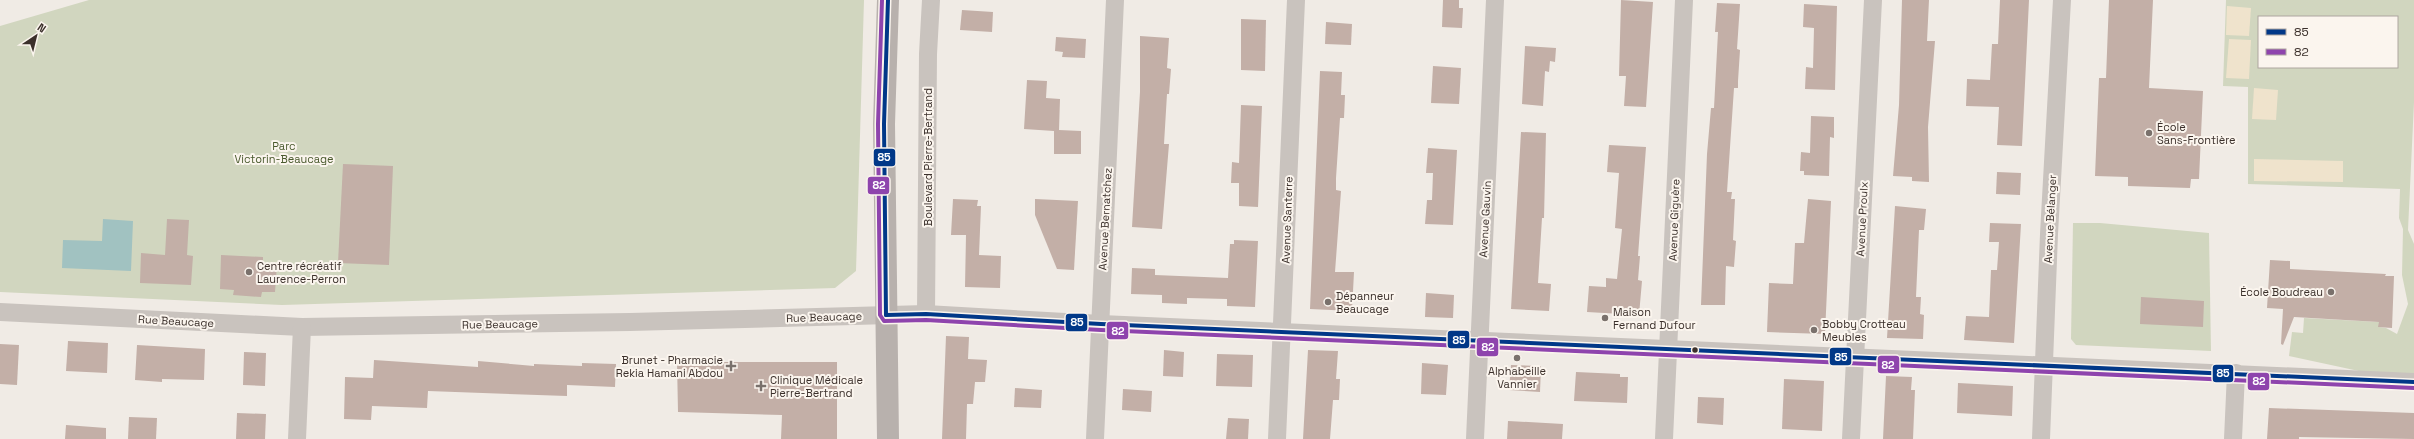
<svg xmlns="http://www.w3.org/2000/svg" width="2414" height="439" font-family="'Space Grotesk',sans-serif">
	<rect width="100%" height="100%" fill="#f0ebe5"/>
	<g fill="#d1d6bf" fill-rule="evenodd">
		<path d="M89,0H864L856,271L835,288L282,305L0,292V26Z"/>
		<path d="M2226,0H2414V102L2408,230L2414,244V380L2410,382L2289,356L2292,332L2303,333L2304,318L2379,322V327L2386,328L2397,334L2408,304L2402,275L2403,229L2399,218L2400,189L2248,184V87L2223,86ZM2259,17H2397V67H2259Z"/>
		<path d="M2073,223H2100L2209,233L2211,351L2076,345L2071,339Z"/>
	</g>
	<g fill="#efe3cc">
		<path d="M2227,6L2251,8L2249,36L2226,35Z"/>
		<path d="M2229,39L2251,40L2249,79L2226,78Z"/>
		<path d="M2254,88L2278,90L2276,120L2252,119Z"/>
		<path d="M2254,159L2343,161V182L2254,181Z"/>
	</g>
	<path fill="#a1c2c1" d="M103,219L133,221L131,271L62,268L63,240L102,241Z"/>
	<g fill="#c3afa7">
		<path d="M1443,0H1459V8H1463L1462,28L1442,27Z"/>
		<path d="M1621,0L1653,2L1646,107L1624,106L1626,76H1619Z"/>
		<path d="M1902,0H1929L1927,41H1935L1928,127L1929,182L1912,181V177L1893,176L1899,105Z"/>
		<path d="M2000,0H2029L2022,146L1997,145L1999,107L1966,106L1967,79L1990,80L1992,44H1998Z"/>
		<path d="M2109,0H2153L2149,88L2203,91L2199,179H2191L2190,188L2128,186V177L2095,176L2099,78H2106Z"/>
		<path d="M1717,3L1740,4L1737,49L1740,50L1738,81V88H1734L1727,192H1732L1731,199H1735L1733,240L1736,241L1734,267L1726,266L1725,305H1701L1707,154L1711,108H1714L1718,32H1715Z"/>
		<path d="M1804,4L1837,6L1835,90L1805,89L1806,67L1813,68L1814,28L1803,27Z"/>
		<path d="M962,10L993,12L992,32L960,30Z"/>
		<path d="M1241,19L1266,20L1265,71L1241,70Z"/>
		<path d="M1326,22L1352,24L1351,45L1325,44Z"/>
		<path d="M1140,36L1169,38L1167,68L1171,69L1169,94H1167L1164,144H1169L1162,229L1132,227L1140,92Z"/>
		<path d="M1056,37L1086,39L1085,58L1062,57L1063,52L1055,51Z"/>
		<path d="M1525,46L1556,48L1555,62L1550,61L1549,72L1545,71L1543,106L1522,104Z"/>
		<path d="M1433,66L1461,68L1459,104L1431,103Z"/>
		<path d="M1320,71L1342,72L1341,95H1345L1344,118H1340L1336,178V190L1341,191L1335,272H1354L1352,311L1310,309Z"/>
		<path d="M1027,80L1047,81L1046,98L1060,99L1059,130L1081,131V154H1054V131L1024,129Z"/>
		<path d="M1241,105L1262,106L1258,207L1239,206V183H1231L1232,162L1239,163Z"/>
		<path d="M1811,116L1834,117V138L1830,137L1829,176L1804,175V171H1800L1801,152L1810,153Z"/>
		<path d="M1521,132L1546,133L1544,218H1542L1538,283L1551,284L1549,311L1511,309Z"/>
		<path d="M1609,145L1646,147L1638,256H1640L1638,280L1642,281L1639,315L1587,312L1589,286L1606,287V278L1617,279L1622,229L1615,228L1619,173L1607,172Z"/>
		<path d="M1428,148L1457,150L1453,225L1425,224L1427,200H1432L1433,173H1426Z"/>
		<path d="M343,164L393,166L389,265L338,263Z"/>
		<path d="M1997,172L2021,173L2020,195L1996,194Z"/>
		<path d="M953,199L978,200L977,206H981L979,255L1001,256L1000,288L965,287L966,235H951Z"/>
		<path d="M1035,199L1078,201L1074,270L1057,269L1035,215Z"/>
		<path d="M1808,199L1831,201L1825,334L1767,332L1769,283L1793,284L1795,243H1804Z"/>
		<path d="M1895,206L1926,209L1924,230H1919L1916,297H1921L1920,314L1924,315L1923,339L1887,338Z"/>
		<path d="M167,219L189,220L187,255L193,256L191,285L140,283L141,253L165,255Z"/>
		<path d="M1990,223L2021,224L2014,343L1964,340L1966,316L1989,317L1991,270H1997L1999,242H1989Z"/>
		<path d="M1234,240L1258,241L1255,307L1227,306V299L1187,298V304L1162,303V295L1131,294L1132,268L1155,269V275L1228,278L1230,244H1234Z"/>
		<path d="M221,255L263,257V263L277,264L275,292H262L261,297L233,295L234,290L220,289Z"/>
		<path d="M2270,260L2290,261V269L2386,274L2385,276H2394L2392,328L2378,327L2379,322L2294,317L2283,345L2281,344L2283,309L2267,308Z"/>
		<path d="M1426,293L1454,295L1453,318L1425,317Z"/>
		<path d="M2141,297L2204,301L2203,327L2140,324Z"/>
		<path d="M946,336L969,337L968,359L987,360L985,382H975L973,404H967L966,439H942Z"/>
		<path d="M68,341L108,343L107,373L66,371Z"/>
		<path d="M0,344L19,345L17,385L0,384Z"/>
		<path d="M137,345L205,349L204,380L162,379V382L135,380Z"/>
		<path d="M1164,350L1184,352L1183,377L1163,376Z"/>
		<path d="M1308,350L1338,351L1336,379H1340L1339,400H1333L1330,439H1303Z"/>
		<path d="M244,352L266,353L265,386L243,385Z"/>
		<path d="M1217,354L1253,355L1252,387L1216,386Z"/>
		<path d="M374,360L478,367V361L534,366V364L582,366V363L616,364L615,387L567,385V396L428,391L427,408L372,406L371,420L344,419L345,377L373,378Z"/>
		<path d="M677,362H837V439H781L782,415L678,412Z"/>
		<path d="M1422,363L1448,365L1446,395L1421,394Z"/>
		<path d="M1511,365L1541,366L1540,392L1509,390Z"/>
		<path d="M1576,372L1620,374V377H1628L1627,403L1574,401Z"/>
		<path d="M1886,376L1912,377L1911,390H1915L1913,439H1883Z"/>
		<path d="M1784,379L1824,381L1822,431L1782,429Z"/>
		<path d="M1958,383L2013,386L2012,416L1957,413Z"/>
		<path d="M1015,388L1042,390L1041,408L1014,407Z"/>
		<path d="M1123,389L1152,391L1151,412L1122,410Z"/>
		<path d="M1698,397L1724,398L1723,425L1697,423Z"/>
		<path d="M2269,408L2414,413V439L2299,437V439H2267Z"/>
		<path d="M237,413L266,414L265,439H236Z"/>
		<path d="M129,417L157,418L156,439H128Z"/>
		<path d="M1228,418L1249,419L1248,439H1226Z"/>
		<path d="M1508,421L1563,424L1562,439H1507Z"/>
		<path d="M66,425L106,428V439H65Z"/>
	</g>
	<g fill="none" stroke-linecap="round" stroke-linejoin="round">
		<g stroke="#c9c3be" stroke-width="18">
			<path d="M0,312L302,327L630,322L926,314L1101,324L2414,382"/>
			<path d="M926,314L928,54L931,0"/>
			<path d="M297,439L302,327"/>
			<path d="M1095,439L1115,0"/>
			<path d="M1277,439L1296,0"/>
			<path d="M1475,439L1495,0"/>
			<path d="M1664,439L1684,0"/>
			<path d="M1851,439L1873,0"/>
			<path d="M2041,439L2049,234L2062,0"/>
			<path d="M2233,439L2236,373"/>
		</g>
		<path stroke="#b8b1ad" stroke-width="22" d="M888,439L884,124L888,0"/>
		<defs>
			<g id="bus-1">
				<path d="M886,315L926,314L1101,324L2414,382"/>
				<path d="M886,315L884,124L888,0"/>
			</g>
			<path id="bus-2" d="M882,0L878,124L880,315L884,321L926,320L1101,330L2414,388"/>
		</defs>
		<use href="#bus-1" stroke="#fbf5ee" stroke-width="7"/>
		<use href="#bus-2" stroke="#fbf5ee" stroke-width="7"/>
		<use href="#bus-1" stroke="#013888" stroke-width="4"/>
		<use href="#bus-2" stroke="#8e44ad" stroke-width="4"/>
	</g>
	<g fill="#7a716c" stroke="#fbf5ee" stroke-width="1.5">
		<circle cx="2149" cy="133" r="4"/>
		<circle cx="249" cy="272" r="4"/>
		<circle cx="2331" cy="292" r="4"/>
		<circle cx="1328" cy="302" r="4"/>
		<circle cx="1605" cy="318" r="4"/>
		<circle cx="1814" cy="330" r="4"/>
		<circle cx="1517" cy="358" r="4"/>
		<path d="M729 360h4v4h4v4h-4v4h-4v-4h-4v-4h4z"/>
		<path d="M759 380h4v4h4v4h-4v4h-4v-4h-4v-4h4z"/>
	</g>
	<circle fill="#3b302b" stroke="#fbf5ee" stroke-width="1.5" cx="1695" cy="350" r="3.5"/>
	<g text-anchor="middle" stroke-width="4" stroke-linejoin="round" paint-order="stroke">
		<g font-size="11" fill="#3b302b" stroke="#fbf5ee" text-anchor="start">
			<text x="2157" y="131">École<tspan x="2157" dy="13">Sans-Frontière</tspan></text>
			<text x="257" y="270">Centre récréatif<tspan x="257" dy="13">Laurence-Perron</tspan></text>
			<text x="2323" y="296" text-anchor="end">École Boudreau</text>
			<text x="1336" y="300">Dépanneur<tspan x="1336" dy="13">Beaucage</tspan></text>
			<text x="1613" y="316">Maison<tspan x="1613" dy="13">Fernand Dufour</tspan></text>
			<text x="1822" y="328">Bobby Crotteau<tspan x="1822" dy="13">Meubles</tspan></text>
			<text x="723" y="364" text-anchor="end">Brunet - Pharmacie<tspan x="723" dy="13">Rekia Hamani Abdou</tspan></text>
			<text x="1517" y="375" text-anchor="middle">Alphabeille<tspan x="1517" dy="13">Vannier</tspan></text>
			<text x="770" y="384">Clinique Médicale<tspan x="770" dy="13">Pierre-Bertrand</tspan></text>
		</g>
		<g font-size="11" fill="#4a5a2e" stroke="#fbf5ee">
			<text x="284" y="150">Parc<tspan x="284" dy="13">Victorin-Beaucage</tspan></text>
		</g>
		<g font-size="11" fill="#3b302b" stroke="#fbf5ee">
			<text transform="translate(928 157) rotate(-90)" y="4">Boulevard Pierre-Bertrand</text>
			<text transform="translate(1105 219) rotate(-87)" y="4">Avenue Bernatchez</text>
			<text transform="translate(1485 219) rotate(-87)" y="4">Avenue Gauvin</text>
			<text transform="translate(1862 219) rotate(-87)" y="4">Avenue Proulx</text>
			<text transform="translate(2050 219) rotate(-87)" y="4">Avenue Bélanger</text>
			<text transform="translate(1287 220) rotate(-88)" y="4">Avenue Santerre</text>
			<text transform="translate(1674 220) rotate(-88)" y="4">Avenue Giguère</text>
			<text transform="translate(824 317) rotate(-2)" y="4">Rue Beaucage</text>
			<text transform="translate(176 321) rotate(3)" y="4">Rue Beaucage</text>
			<text transform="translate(500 324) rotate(-1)" y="4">Rue Beaucage</text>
		</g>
	</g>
	<g stroke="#fbf5ee" stroke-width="1.5">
		<rect x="873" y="148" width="23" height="19" rx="4" fill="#013888"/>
		<rect x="867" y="176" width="23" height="19" rx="4" fill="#8e44ad"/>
		<rect x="1065" y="313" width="23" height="19" rx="4" fill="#013888"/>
		<rect x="1106" y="321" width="23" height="19" rx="4" fill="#8e44ad"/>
		<rect x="1447" y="330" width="23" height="19" rx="4" fill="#013888"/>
		<rect x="1476" y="337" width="23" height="20" rx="4" fill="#8e44ad"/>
		<rect x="1829" y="347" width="23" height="19" rx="4" fill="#013888"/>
		<rect x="1877" y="355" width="23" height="19" rx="4" fill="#8e44ad"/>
		<rect x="2212" y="364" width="22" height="19" rx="4" fill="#013888"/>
		<rect x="2247" y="372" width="23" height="19" rx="4" fill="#8e44ad"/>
	</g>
	<g font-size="11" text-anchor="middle" font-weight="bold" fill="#fff">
		<text x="884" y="161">85</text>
		<text x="879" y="189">82</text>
		<text x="1077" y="326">85</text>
		<text x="1118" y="335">82</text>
		<text x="1459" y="344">85</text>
		<text x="1488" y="351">82</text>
		<text x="1841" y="361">85</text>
		<text x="1888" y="369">82</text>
		<text x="2223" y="377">85</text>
		<text x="2259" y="385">82</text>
	</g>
	<rect x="2258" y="16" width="140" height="52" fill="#fbf5ee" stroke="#aea6a0"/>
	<rect x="2266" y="29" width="20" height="6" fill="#013888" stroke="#aea6a0"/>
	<text x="2294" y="36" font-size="12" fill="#3b302b">85</text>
	<rect x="2266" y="49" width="20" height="6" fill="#8e44ad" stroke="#aea6a0"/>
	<text x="2294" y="56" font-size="12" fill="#3b302b">82</text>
	<g transform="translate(36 36) rotate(35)" stroke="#fbf5ee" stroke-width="3" paint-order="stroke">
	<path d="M0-3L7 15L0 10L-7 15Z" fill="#3b302b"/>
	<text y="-6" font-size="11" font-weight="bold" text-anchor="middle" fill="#3b302b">N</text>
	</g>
</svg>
